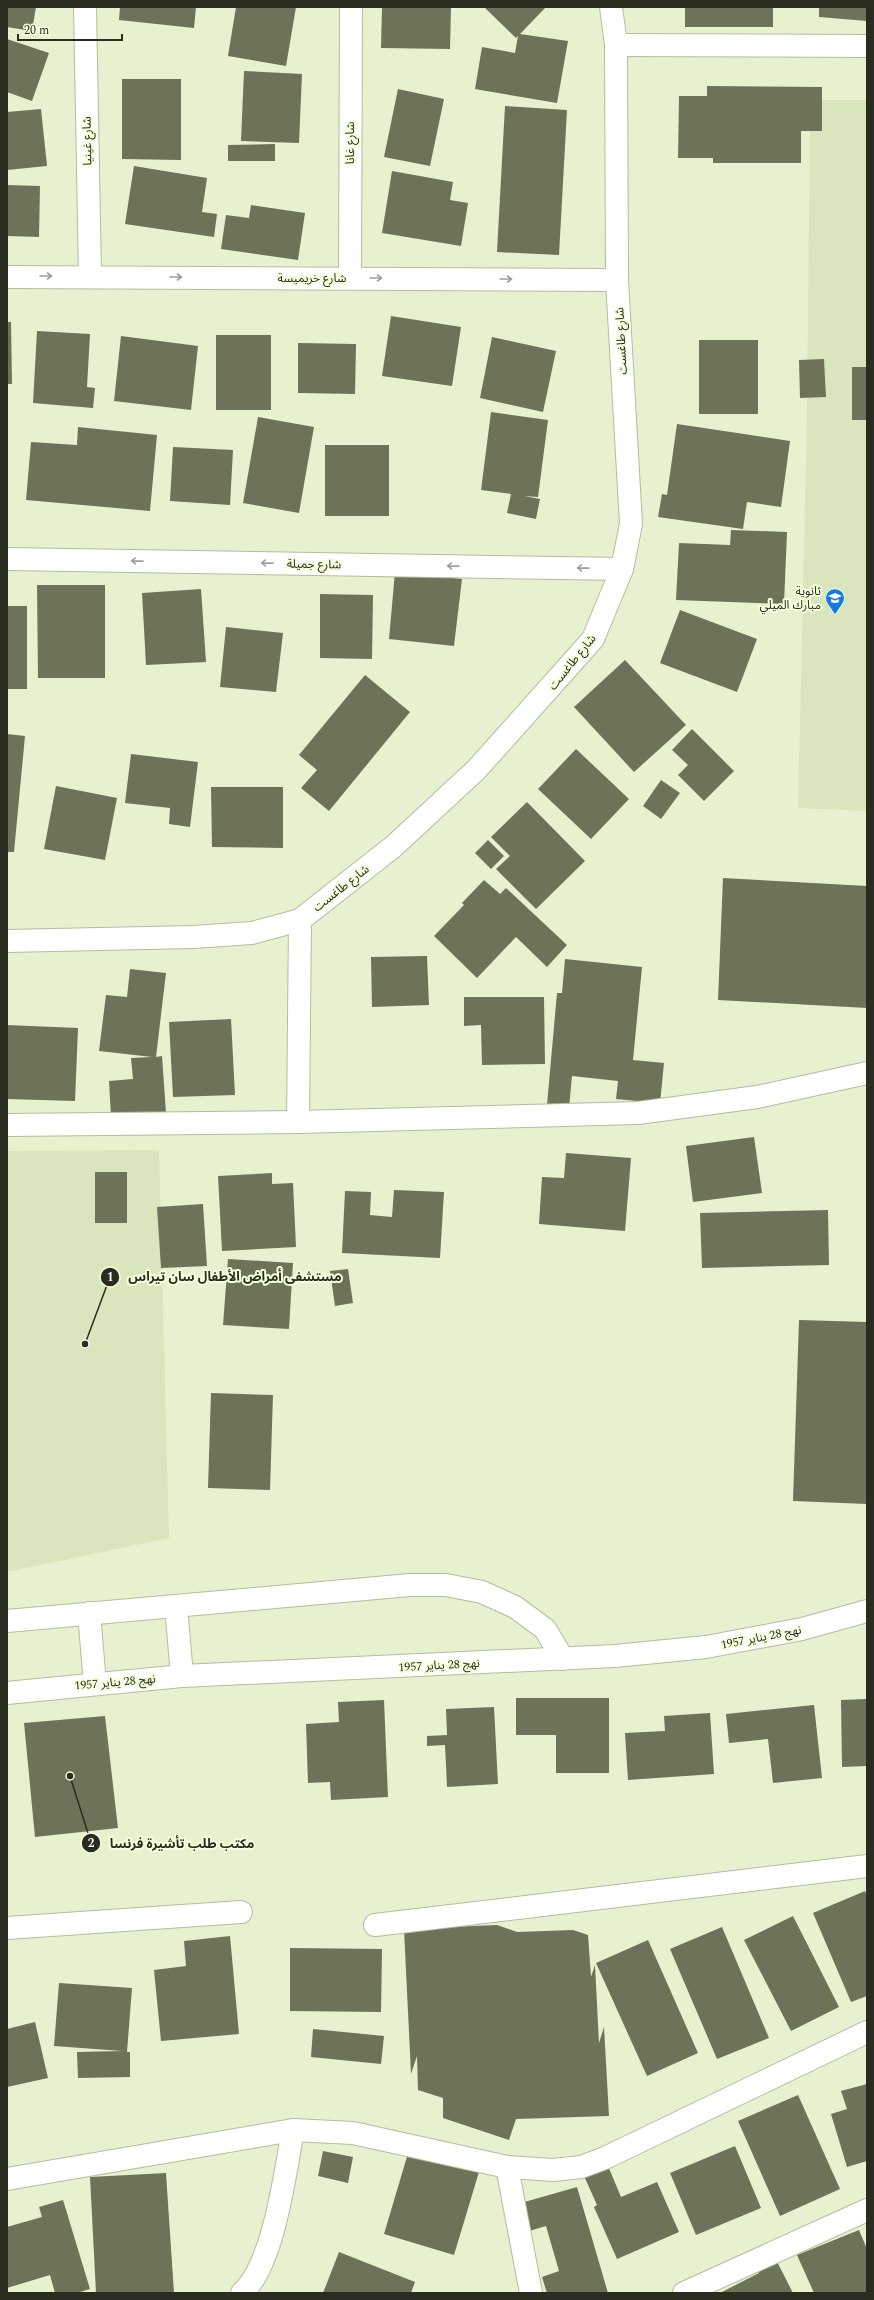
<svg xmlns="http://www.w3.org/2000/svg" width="874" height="2300" font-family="Spectral,'Noto Sans Arabic',serif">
	<rect width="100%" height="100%" fill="#e7f1cf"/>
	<g fill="#d9e5bc">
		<path d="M810,100H867V811L798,808L807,421Z"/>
		<path d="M159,1150L169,1538L7,1572V1151Z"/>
	</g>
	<g fill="#6c7359">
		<path d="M7,7H36L32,31L7,27Z"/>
		<path d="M120,7H196L194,28L119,20Z"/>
		<path d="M236,7H296L286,66L228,56Z"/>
		<path d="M382,7H451L450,49L381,48Z"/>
		<path d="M484,7H546L520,34L568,41L557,103L475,89L482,47L515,53L518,36L516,38Z"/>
		<rect x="685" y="7" width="88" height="20"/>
		<path d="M819,7H867V21L819,17Z"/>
		<path d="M7,39L49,53L32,101L7,92Z"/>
		<path d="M244,71L302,74L299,143L241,141Z"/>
		<path d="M122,79H181V160L122,159Z"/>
		<path d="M707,86L822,87V131H801V163H713V158H678L679,96H707Z"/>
		<path d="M398,89L444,99L430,166L384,157Z"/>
		<path d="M505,106L567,110L559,255L497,252Z"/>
		<path d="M41,109L47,166L7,170V112Z"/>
		<path d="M275,144V161H228V145Z"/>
		<path d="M134,166L207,178L202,212L217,214L214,237L125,224Z"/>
		<path d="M392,171L453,182L450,200L468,203L461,246L382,233Z"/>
		<path d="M7,185L40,186L39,237L7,236Z"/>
		<path d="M251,205L305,213L298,260L221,249L226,215L249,218Z"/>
		<path d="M391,316L461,327L452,386L382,376Z"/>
		<path d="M7,322H11L12,384H7Z"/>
		<path d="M37,331L90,334L87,387L95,388L93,408L33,403Z"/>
		<rect x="216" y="335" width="55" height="75"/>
		<path d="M121,336L198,346L191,410L114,401Z"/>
		<path d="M492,337L556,351L543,412L480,398Z"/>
		<rect x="699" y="340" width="59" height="74"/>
		<path d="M298,343L356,344L355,394L298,393Z"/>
		<path d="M824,359L826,397L800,398L799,360Z"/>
		<rect x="852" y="367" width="15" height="53"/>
		<path d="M491,412L548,420L538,497L524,496L540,499L536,519L507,513L511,494L481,490Z"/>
		<path d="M258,417L314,427L299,513L243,503Z"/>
		<path d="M677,424L790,441L781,507L747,502L743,529L658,517L662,494L667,495Z"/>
		<path d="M78,427L157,435L150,511L26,500L31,442L77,445Z"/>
		<rect x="325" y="445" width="64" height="71"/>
		<path d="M173,447L233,450L230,505L170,501Z"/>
		<path d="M731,530L787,532L784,604L676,600L679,543L730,545Z"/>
		<path d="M395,572L462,579L454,646L389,639Z"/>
		<path d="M37,585H105V678H38Z"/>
		<path d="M201,589L206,662L146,665L142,593Z"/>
		<path d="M320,594L373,595L372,659L320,658Z"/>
		<rect x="7" y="606" width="20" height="83"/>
		<path d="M680,610L757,639L737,692L660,663Z"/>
		<path d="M226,627L283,633L276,692L220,687Z"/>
		<path d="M625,660L686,725L634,772L574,707Z"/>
		<path d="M365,675L410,712L329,811L301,788L317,770L299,755Z"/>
		<path d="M692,729L734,771L704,801L678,775L688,765L672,750Z"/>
		<path d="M7,734L25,736L14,852H7Z"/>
		<path d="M576,749L629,799L591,839L538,789Z"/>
		<path d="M131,754L198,762L190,827L169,824L170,808L125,803Z"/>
		<path d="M661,780L680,793L661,819L643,806Z"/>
		<path d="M56,786L117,798L105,860L44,849Z"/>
		<path d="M211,787H283V848L212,847Z"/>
		<path d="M527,802L585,861L536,909L496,869L510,856L491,837Z"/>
		<path d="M488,840L504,856L491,869L475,853Z"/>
		<path d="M723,878L867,886V1008L718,1000Z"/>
		<path d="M484,880L500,894L506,888L567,945L547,967L516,937L477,978L434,936L464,905L462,903Z"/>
		<path d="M427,956L429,1005L372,1007L371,957Z"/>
		<path d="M565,959L642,967L633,1060L664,1063L660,1103L616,1099L618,1081L572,1076L569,1108L547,1105L557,993H562Z"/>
		<path d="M130,969L166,973L156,1057L162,1056L166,1113L111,1116L109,1081L133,1079L131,1058L152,1057L99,1051L106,995L127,997Z"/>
		<path d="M464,997H544L545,1064L482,1065L481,1025L464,1026Z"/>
		<path d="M231,1019L235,1095L173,1097L169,1022Z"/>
		<path d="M7,1025L78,1028L75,1101L7,1099Z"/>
		<path d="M754,1137L762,1193L693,1202L686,1146Z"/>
		<path d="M566,1153L631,1158L625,1231L539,1224L542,1177L564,1178Z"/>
		<rect x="95" y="1172" width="32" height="51"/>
		<path d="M272,1173V1184L293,1183L296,1247L222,1251L218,1176Z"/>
		<path d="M394,1190L444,1192L440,1258L342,1253L345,1191L371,1192L370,1215L392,1217Z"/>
		<path d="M203,1204L207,1266L161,1268L157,1207Z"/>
		<path d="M828,1210L829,1265L702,1268L700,1213Z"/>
		<path d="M228,1259L293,1263L289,1329L223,1325Z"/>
		<path d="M348,1269L353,1303L335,1306L330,1271Z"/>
		<path d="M799,1320L867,1322V1504L793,1501Z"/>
		<path d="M211,1393L273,1395L270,1490L208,1488Z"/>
		<path d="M516,1698H609V1773H556V1735H516Z"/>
		<path d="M867,1699V1766L842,1767L841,1700Z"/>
		<path d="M384,1700L388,1797L331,1800L330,1782L308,1783L306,1724L339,1722L338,1702Z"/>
		<path d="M814,1705L822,1778L773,1783L768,1739L729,1743L726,1714Z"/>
		<path d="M494,1707L498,1784L447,1787L445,1745L427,1746V1736L447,1735L446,1709Z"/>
		<path d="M710,1713L714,1774L628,1780L625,1733L665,1731L664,1716Z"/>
		<path d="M105,1716L118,1828L35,1837L24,1723Z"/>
		<path d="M865,1891L867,1896V1996L851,2002L813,1913Z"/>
		<path d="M793,1916L839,2007L791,2031L744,1940Z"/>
		<path d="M497,1925L517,1932L573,1930L588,1935L591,1977L595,1965L599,2043L604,2027L609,2116L516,2119L509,2140L443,2118V2098L418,2090L417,2056L411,2074L404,1929Z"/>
		<path d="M722,1927L769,2038L717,2059L670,1949Z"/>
		<path d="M230,1936L239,2034L161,2041L154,1970L186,1966L184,1941Z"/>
		<path d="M648,1940L698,2053L647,2076L596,1963Z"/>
		<path d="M290,1948L382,1949L381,2012L290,2011Z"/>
		<path d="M59,1983L132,1988L127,2052H130V2077L78,2078L77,2052L122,2051L54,2046Z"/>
		<path d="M35,2022L48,2078L7,2087V2029Z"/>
		<path d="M313,2029L384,2036L381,2064L311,2057Z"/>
		<path d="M867,2084V2161L847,2167L831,2114L847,2109L841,2091Z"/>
		<path d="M798,2095L840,2189L780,2216L738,2121Z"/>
		<path d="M735,2146L761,2208L696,2235L670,2173Z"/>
		<path d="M409,2150L479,2172L454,2255L384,2234Z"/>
		<path d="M323,2151L353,2157L348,2183L318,2176Z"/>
		<path d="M608,2166L621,2197L657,2182L679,2232L617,2259L594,2207L597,2205L584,2176Z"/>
		<path d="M166,2173L174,2293H96L90,2177Z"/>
		<path d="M577,2187L608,2293H547L542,2277L559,2271L546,2226L529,2231L521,2203Z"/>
		<path d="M63,2200L90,2289L77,2293H55L50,2275L7,2288V2227L42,2217L39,2207Z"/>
		<path d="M859,2230L867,2249V2293H814L797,2255Z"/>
		<path d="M770,2248L793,2293H720L759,2273L751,2257Z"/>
		<path d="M339,2252L415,2282L411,2293H323Z"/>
	</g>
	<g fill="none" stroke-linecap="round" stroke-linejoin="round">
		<defs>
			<g id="minor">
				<path d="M85,7L90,276"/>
				<path d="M616,45L867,46"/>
				<path d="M7,277L617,280"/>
				<path d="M350,278L351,7"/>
				<path d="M7,559L622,569"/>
				<path d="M7,941L193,937L252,933L300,920L394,846L476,770L593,639L622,569L631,524L617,280L616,45L611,7"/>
				<path d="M298,1122L300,920"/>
				<path d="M7,1125L298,1122L638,1113L757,1097L867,1073"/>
				<path d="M176,1606L182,1676"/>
				<path d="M89,1613L95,1684"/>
				<path d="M7,1621L410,1585H446L482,1592L515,1607L545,1629L563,1659"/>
				<path d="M7,1693L182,1676L615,1656L706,1647L802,1629L867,1611"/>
				<path d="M375,1925L867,1866"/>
				<path d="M7,1928L241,1912"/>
				<path d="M507,2167L531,2293"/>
				<path d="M7,2179L293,2130L353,2133L507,2167L553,2170L581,2167L605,2158L867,2032"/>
				<path d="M242,2293C274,2264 285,2173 293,2130"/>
				<path d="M684,2293L867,2210"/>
			</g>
		</defs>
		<use href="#minor" stroke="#b3bd9c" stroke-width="24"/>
		<use href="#minor" stroke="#fff" stroke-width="22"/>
	</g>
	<defs><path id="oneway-shaft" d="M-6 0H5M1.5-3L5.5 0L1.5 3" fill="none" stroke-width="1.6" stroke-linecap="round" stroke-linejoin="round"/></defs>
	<g stroke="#9fa09b">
		<use href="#oneway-shaft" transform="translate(46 276)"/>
		<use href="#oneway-shaft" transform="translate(176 277)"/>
		<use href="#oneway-shaft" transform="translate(376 278)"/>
		<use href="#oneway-shaft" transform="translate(506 279)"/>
		<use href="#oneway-shaft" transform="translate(137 561) rotate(-179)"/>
		<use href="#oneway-shaft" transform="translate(267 563) rotate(-179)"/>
		<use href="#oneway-shaft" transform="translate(453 566) rotate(-179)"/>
		<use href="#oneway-shaft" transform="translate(583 568) rotate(-179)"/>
	</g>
	<defs>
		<symbol id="school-pin" viewBox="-11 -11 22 30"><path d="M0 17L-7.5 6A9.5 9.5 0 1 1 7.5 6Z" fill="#147be3" stroke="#f4ffdc"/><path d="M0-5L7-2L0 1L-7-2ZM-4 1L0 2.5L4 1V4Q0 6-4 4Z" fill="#fff"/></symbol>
	</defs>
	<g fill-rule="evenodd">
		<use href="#school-pin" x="824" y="587" width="22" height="30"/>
	</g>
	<g text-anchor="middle" stroke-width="4" stroke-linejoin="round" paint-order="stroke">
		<g font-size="12" fill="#292d20" stroke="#f4ffdc">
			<text transform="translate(87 141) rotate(-91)" y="4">شارع غينيا</text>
			<text transform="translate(350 143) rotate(-90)" y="4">شارع غانا</text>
			<text x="312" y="282">شارع خريميسة</text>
			<text transform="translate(621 341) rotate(-93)" y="4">شارع طاغست</text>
			<text transform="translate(314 564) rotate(1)" y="4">شارع جميلة</text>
			<text transform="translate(572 662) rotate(-51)" y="4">شارع طاغست</text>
			<text transform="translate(341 888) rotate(-38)" y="4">شارع طاغست</text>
			<text transform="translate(761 1637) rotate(-11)" y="4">نهج 28 يناير 1957</text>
			<text transform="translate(439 1665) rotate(-3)" y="4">نهج 28 يناير 1957</text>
			<text transform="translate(115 1682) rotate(-5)" y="4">نهج 28 يناير 1957</text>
		</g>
		<g font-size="12" fill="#292d20" stroke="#f4ffdc" text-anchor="end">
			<text x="821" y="595">ثانوية<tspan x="821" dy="14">مبارك الميلي</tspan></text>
		</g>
	</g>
	<path fill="none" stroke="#292d20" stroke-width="1.5" d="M85 1344L110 1277M70 1776L91 1843"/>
	<g fill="#292d20" stroke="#f4ffdc" stroke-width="1.5">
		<circle cx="85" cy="1344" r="4"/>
		<circle cx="70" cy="1776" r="4"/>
		<circle cx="110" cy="1277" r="10"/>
		<circle cx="91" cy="1843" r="10"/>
	</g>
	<g font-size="12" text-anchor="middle" font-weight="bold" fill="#fff">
		<text x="110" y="1281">1</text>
		<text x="91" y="1847">2</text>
	</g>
	<g font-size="13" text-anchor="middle" font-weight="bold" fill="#292d20" stroke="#f4ffdc" stroke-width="4" stroke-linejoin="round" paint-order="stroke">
		<text x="235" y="1281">مستشفى أمراض الأطفال سان تيراس</text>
		<text x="182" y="1848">مكتب طلب تأشيرة فرنسا</text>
	</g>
	<rect width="874" height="2300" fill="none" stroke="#292d20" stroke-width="16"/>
	<path d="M18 34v6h104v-6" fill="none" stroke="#292d20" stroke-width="2"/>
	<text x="24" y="34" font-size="12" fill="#292d20" stroke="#f4ffdc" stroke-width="3" paint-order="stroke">20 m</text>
</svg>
